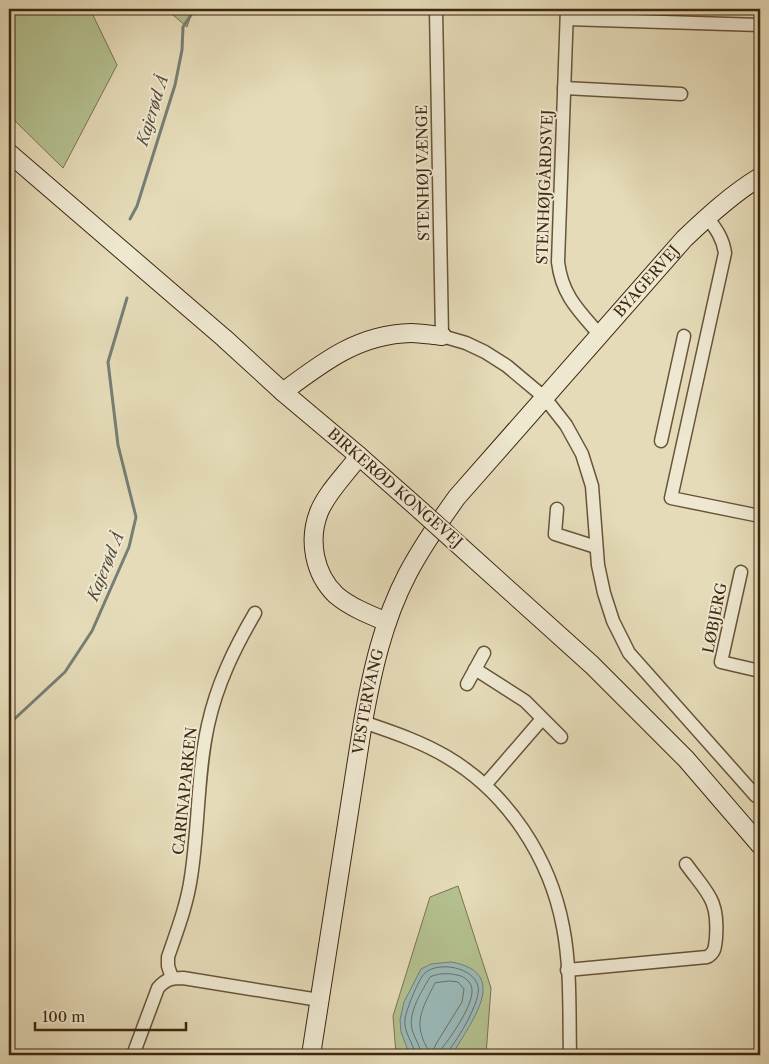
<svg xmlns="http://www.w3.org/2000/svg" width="769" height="1064" font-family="'Libre Caslon Text',serif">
	<rect width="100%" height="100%" fill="#e5dbb8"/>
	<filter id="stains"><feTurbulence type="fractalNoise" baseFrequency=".004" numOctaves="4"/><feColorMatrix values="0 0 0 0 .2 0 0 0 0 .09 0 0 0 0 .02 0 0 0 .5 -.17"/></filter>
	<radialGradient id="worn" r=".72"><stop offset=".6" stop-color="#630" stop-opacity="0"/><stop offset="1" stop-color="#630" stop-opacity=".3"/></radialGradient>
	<g fill="#b4c08f" stroke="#7a7450">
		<path d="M9,9H90L117,65L63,168L9,115Z"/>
		<path d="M166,9H193L187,27Z"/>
		<path d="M458,886L491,988L486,1055H396L393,1016L430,897Z"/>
	</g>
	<path fill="#9ab9b9" stroke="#767f75" d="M451,962C510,972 473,1019 455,1050L450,1055H412L409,1053L401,1032L400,1020L404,1002L421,969L431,964Z"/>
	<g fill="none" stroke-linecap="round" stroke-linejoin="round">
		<g stroke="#6c7064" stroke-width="1">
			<path d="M450,981L458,982L464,989L462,1002L436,1044L433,1051L430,1053C412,1024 421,1011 435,983Z"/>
			<path d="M415,1055C414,1043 403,1032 405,1019C406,1010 419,978 425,973C438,961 473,967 478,986C482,1000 457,1041 448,1051L447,1055"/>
			<path d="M421,1055C421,1046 414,1038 412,1029C408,1012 422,991 430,977C438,973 448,973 457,975C464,976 472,982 472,990C473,1005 452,1036 442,1048L441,1055"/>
		</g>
		<g stroke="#767f75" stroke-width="3">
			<path d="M130,219L137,206L175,85L182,50L183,27L195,9"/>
			<path d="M9,724L65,672L92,631L129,547L136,517L118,445L108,362L127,298"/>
		</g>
		<defs>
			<g id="street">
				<path d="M436,9L442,336L466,343L485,352L507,366L544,397L566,425L582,454L592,486L598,565L604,593L613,621L629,653L756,796L760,791"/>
				<path d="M567,9L558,262C562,295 578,310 599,334"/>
				<path d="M567,19L760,25"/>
				<path d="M564,88L681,94"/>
				<path d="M707,217C716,229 723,238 725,253L671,498L760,516"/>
				<path d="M661,441L684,336"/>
				<path d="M557,509L555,534L596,547"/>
				<path d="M741,572L721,662L760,671"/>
				<path d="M475,669L525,701L561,737"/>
				<path d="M467,684L484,653"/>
				<path d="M363,722C392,732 420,741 447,757C508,793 550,858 563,927C571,968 569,1013 570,1055"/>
				<path d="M485,785L542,719"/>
				<path d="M567,970L707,957C715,953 715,947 716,938C719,899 707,893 686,864"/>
				<path d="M172,978L168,966V957C177,931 187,905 191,877C199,826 197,775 208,725C217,684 234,649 255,613"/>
				<path d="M133,1055L158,988C166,979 171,978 183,978L319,1000"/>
			</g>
			<g id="secondary">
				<path d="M9,153L224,338L283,392L359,456L420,510"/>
				<path d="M283,392C323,362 359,334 411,333C421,333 431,335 442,336"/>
				<path d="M359,456C346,474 327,492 319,512C308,540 314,574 336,595C350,607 370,615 387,622"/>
				<path d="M451,538L592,665L686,759L760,845"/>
				<path id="s1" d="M311,1055L363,722C372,672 383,621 407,575C421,548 439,522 457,497L684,239C707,217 732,194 760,177"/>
			</g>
		</defs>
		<use href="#street" stroke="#68543a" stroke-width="15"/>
		<use href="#secondary" stroke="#3f2710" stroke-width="20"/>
		<use href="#street" stroke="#eee8d1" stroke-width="12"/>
		<use href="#secondary" stroke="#eee8d1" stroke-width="18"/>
		<defs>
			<path id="secondary-bridge" d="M420,510L451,538"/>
		</defs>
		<use href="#secondary-bridge" stroke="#3f2710" stroke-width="20" stroke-linecap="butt"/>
		<use href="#secondary-bridge" stroke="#eee8d1" stroke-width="18"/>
	</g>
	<g text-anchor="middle" stroke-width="4" stroke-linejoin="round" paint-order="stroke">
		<g font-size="15" fill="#3f2710" stroke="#eee8d1">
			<text transform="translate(423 173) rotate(-91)" y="5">STENHØJ VÆNGE</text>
			<text transform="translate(545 187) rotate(-88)" y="5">STENHØJGÅRDSVEJ</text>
			<text dy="5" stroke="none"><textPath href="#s1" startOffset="871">BYAGERVEJ</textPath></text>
			<text transform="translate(395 488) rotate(41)" y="5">BIRKERØD KONGEVEJ</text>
			<text transform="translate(715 618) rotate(-79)" y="5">LØBJERG</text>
			<text dy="5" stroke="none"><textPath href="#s1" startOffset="358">VESTERVANG</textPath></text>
			<text transform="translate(185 791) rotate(-84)" y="5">CARINAPARKEN</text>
		</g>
		<g font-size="16" font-style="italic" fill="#564c3a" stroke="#eee8d1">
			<text transform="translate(152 110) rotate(-73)" y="6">Kajerød Å</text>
			<text transform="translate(105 566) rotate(-68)" y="6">Kajerød Å</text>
		</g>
	</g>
	<rect width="769" height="1064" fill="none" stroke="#e5dbb8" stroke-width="30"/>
	<rect x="10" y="10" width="749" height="1044" fill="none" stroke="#3f2710" stroke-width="2.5"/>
	<rect x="15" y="15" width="739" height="1034" fill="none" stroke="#3f2710"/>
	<path d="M35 1022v8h151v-8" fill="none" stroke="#3f2710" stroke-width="2.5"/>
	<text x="42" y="1022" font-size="15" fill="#3f2710" stroke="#eee8d1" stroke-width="4" paint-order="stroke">100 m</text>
	<rect width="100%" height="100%" filter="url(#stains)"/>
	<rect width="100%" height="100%" fill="url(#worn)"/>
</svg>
